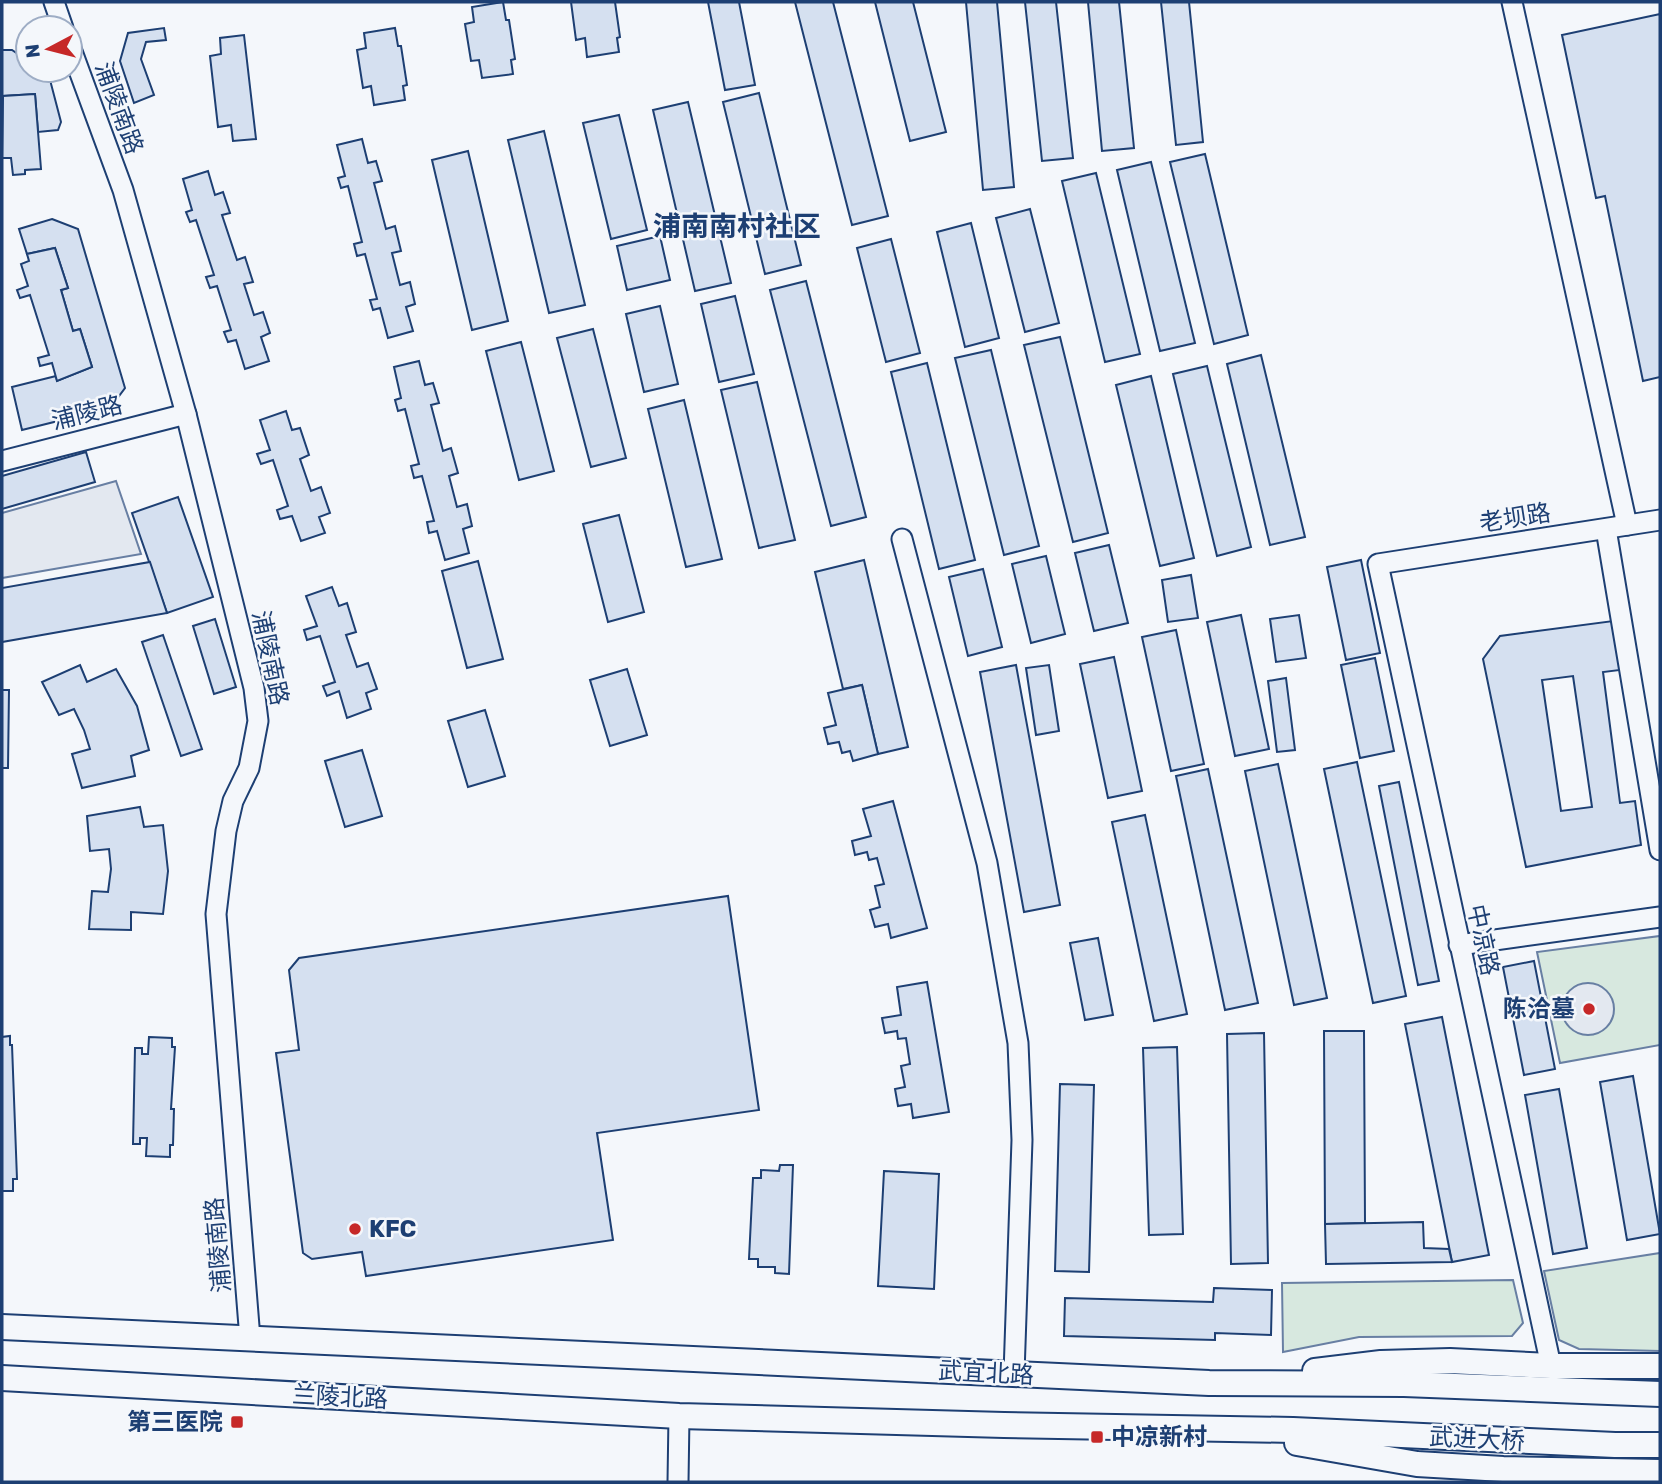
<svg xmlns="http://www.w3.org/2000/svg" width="1662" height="1484" font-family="Rubik,'Noto Sans SC',sans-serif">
	<rect width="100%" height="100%" fill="#f4f7fb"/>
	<g fill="#d7e8df" stroke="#687fa3" stroke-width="2">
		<path d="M1660,936V1045L1560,1063L1537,952Z"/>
		<path d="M1660,1253V1351L1579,1349L1559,1340L1544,1271Z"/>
		<path d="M1513,1280L1523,1323L1512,1336L1359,1337L1283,1352L1282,1283Z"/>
	</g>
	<g fill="#e3e8f0" stroke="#687fa3" stroke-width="2">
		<path d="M116,481L141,554L2,578V513Z"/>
		<circle cx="1588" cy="1009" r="26"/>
	</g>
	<g fill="#d5e0f0" stroke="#1d3f73" stroke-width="2" fill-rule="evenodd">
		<path d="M503,2L506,20H509L515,59L511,60L513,74L482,78L479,60L471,61L465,24L474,22L472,7Z"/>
		<path d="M571,2H615L620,37L617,38L619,52L587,57L585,38L576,40Z"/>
		<path d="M708,2H739L755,85L725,90Z"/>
		<path d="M795,2H833L888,216L852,225Z"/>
		<path d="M875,2H913L946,132L910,141Z"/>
		<path d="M966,2H997L1014,187L983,190Z"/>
		<path d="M1025,2H1056L1073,158L1042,161Z"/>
		<path d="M1088,2H1119L1134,148L1102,151Z"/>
		<path d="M1161,2H1189L1203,142L1176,145Z"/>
		<path d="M1660,14V377L1643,381L1605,196L1596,198L1562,35Z"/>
		<path d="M164,28L166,40L146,42L141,59L154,95L134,103L120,61L128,33Z"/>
		<path d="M395,28L398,46H401L407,85L403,86L405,100L374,105L371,86L363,88L357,50L366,48L364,33Z"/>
		<path d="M244,35L256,139L233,141L231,125L218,127L210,56L221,54L220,38Z"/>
		<path d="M2,50H12L28,61V70H41L49,76L61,122L58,130L38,132L35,94L2,96Z"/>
		<path d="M759,93L801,265L765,274L723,102Z"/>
		<path d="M35,94L41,169L25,170V174L13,175L11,158H2L3,96Z"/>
		<path d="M688,102L731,283L695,291L653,110Z"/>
		<path d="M619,115L647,230L611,239L583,123Z"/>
		<path d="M544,131L585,305L549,313L508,140Z"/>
		<path d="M362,139L368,163L376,161L382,181L374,183L386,229L395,226L401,251L392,253L400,285L410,282L415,304L406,307L413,331L388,338L380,308L373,310L370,300L377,299L365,254L357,256L354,244L362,242L348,186L341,188L338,178L345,176L337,145Z"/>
		<path d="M468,151L508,321L472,330L432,160Z"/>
		<path d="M1205,154L1248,335L1214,344L1170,162Z"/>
		<path d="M1151,162L1195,343L1160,351L1117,170Z"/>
		<path d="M208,171L215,195L223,192L230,213L222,215L237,260L245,257L253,282L244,284L254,315L263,312L270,333L261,337L269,361L245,369L236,340L228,342L224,332L231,330L217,286L210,288L206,277L214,275L196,220L190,222L186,212L192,210L183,179Z"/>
		<path d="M1096,173L1140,354L1105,362L1062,181Z"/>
		<path d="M1030,209L1059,323L1025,332L996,218Z"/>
		<path d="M52,219L78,229L125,388L110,408L22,430L12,387L56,376L57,381L92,367L80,329L73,331L61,290L68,288L55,248L27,254L19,229Z"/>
		<path d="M971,223L999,338L965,347L937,232Z"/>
		<path d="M660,236L670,280L627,290L617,246Z"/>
		<path d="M891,239L920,353L886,362L857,248Z"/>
		<path d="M55,248L68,288L61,290L73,331L80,329L92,367L57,381L52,363L40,366L38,358L49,355L30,295L20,298L17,290L28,286L21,264L29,261L27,254Z"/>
		<path d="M806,281L866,517L831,526L770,290Z"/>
		<path d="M735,296L754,374L719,382L701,304Z"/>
		<path d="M660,306L678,384L644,392L626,314Z"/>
		<path d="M593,329L626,458L591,467L557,338Z"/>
		<path d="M1060,337L1108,533L1073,542L1024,345Z"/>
		<path d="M521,342L554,471L519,480L486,351Z"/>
		<path d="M991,350L1039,546L1004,555L955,358Z"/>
		<path d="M1261,355L1305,537L1270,545L1227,364Z"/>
		<path d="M419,361L425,385L433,383L439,403L431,405L443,451L451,448L458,473L449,476L457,507L467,504L472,526L463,529L469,553L445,560L437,531L429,533L427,522L434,521L422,476L414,478L411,466L419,464L405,409L398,411L395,400L401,398L394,367Z"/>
		<path d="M927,363L975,560L939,569L891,372Z"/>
		<path d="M1207,366L1251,547L1217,556L1173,374Z"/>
		<path d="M1151,376L1194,558L1160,566L1116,385Z"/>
		<path d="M757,382L795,540L759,548L721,390Z"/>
		<path d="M684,400L722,559L686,567L648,409Z"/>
		<path d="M286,411L292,430L300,428L309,455L300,459L311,491L321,487L330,513L319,517L325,533L301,541L292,516L280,519L277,510L288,506L273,460L261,464L257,454L270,450L260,420Z"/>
		<path d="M86,452L95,482L2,509V476Z"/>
		<path d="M178,497L213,597L167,613L132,513Z"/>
		<path d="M619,515L644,612L608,622L583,524Z"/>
		<path d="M1109,545L1128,623L1094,631L1075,553Z"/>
		<path d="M1046,556L1065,634L1031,643L1012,564Z"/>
		<path d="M864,560L908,747L878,754L862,685L843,689L815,572Z"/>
		<path d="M1361,560L1380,653L1346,660L1327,567Z"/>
		<path d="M478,561L503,659L467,668L442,571Z"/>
		<path d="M150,562L167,613L2,642V588Z"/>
		<path d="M983,569L1002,647L968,656L949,577Z"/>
		<path d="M1191,575L1198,618L1168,622L1162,580Z"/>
		<path d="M332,587L339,606L347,603L356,632L346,635L357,667L368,663L377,689L366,693L371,709L347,718L339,691L327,696L323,686L335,682L320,636L307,640L304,630L317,626L306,596Z"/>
		<path d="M1241,615L1269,749L1235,756L1207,622Z"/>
		<path d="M1299,615L1306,658L1276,662L1270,619Z"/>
		<path d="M215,619L236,687L214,694L193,626Z"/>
		<path d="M1613,621L1620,670L1603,672L1620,803L1635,801L1641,845L1526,867L1483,659L1500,636ZM1573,676L1592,807L1561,811L1542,680Z"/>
		<path d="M1176,630L1204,764L1171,771L1142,637Z"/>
		<path d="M163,635L202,749L181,756L142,642Z"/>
		<path d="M1114,657L1142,791L1108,798L1080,664Z"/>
		<path d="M1375,658L1394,751L1360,758L1341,665Z"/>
		<path d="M80,665L87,682L116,669L137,706L149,750L131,756L135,776L82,788L72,754L90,749L84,730L74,709L59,715L42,682Z"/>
		<path d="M1016,665L1060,905L1024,912L980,672Z"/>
		<path d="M1049,665L1059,731L1036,735L1026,668Z"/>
		<path d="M627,669L647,735L610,746L590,680Z"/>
		<path d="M1286,678L1295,750L1277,752L1268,681Z"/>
		<path d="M862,685L878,754L853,761L850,751L842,753L839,742L828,744L824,728L836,725L828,693Z"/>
		<path d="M2,690H9L8,768H2Z"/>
		<path d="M485,710L505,776L468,787L448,721Z"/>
		<path d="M362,750L382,816L345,827L325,761Z"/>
		<path d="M1357,762L1406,996L1373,1003L1324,769Z"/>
		<path d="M1278,764L1327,998L1294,1005L1245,771Z"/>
		<path d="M1208,769L1258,1003L1225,1010L1176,776Z"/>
		<path d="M1399,782L1439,981L1418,985L1379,786Z"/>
		<path d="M893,801L927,928L891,938L888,924L875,927L870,910L880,907L875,886L884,884L877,858L869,860L867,852L855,855L852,841L871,836L863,809Z"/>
		<path d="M140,807L144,827L163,825L168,871L163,914L131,912V930L89,929L92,891L108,892L111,869L109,849L90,851L87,816Z"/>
		<path d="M1145,815L1187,1014L1154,1021L1112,822Z"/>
		<path d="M728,896L759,1110L597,1133L613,1240L366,1276L362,1252L312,1259L303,1253L276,1053L299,1050L289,970L299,958Z"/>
		<path d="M1098,938L1113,1015L1085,1020L1070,943Z"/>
		<path d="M1534,961L1555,1069L1524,1075L1503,967Z"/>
		<path d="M927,982L949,1112L913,1118L911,1104L898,1106L895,1089L905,1087L901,1066L910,1064L906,1038L898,1039L897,1031L885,1033L882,1018L901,1015L897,987Z"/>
		<path d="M1442,1017L1489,1255L1452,1262L1405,1024Z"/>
		<path d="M1324,1031H1364L1365,1223L1325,1224Z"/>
		<path d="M1264,1033L1268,1263L1231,1264L1227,1034Z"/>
		<path d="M10,1036V1045H12L17,1179H13V1191H2V1037Z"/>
		<path d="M149,1037L172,1038V1047H175L171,1109H174L173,1145H170V1157L146,1156L147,1138H140V1144H133L135,1048H142V1054H148Z"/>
		<path d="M1177,1047L1183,1234L1149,1235L1143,1048Z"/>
		<path d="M1633,1076L1660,1234L1627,1240L1600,1082Z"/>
		<path d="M1060,1084L1094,1085L1089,1272L1055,1271Z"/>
		<path d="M1559,1089L1587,1248L1553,1254L1525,1095Z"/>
		<path d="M780,1165H793L789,1274L775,1273V1267H758V1259H749L753,1178H761V1170L779,1171Z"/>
		<path d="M884,1171L939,1174L934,1289L878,1286Z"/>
		<path d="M1423,1222L1424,1248L1449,1249L1452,1262L1326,1264L1325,1224Z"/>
		<path d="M1214,1288L1272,1290L1271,1335L1215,1333V1340L1064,1336L1065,1298L1213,1302Z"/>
	</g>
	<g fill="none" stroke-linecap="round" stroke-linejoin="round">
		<defs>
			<g id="minor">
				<path d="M54,2L63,28"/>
				<path d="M1512,2L1627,525"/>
				<path d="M70,46L123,190L186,414L254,688L258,721L249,768L233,801L226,831L216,914L250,1339"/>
				<path d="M2,461L186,414"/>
				<path d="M1606,529L1660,850"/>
				<path d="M902,539L987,863L1018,1043L1022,1140L1014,1374"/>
				<path d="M1459,945L1660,917"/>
				<path d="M1551,1366L1378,564L1660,520"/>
				<path d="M678,1482L679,1416"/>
			</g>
			<g id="major">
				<path d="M2,1327L1209,1383L1404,1384L1660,1394"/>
				<path d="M1315,1371L1381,1363L1450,1361L1551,1366H1660"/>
				<path d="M2,1378L679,1416L1004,1425L1293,1430L1615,1445H1660"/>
				<path d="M1297,1443L1417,1464L1503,1469L1660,1472"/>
			</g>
		</defs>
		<use href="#minor" stroke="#1d3f73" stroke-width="23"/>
		<use href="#major" stroke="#1d3f73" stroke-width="28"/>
		<use href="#minor" stroke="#f4f7fb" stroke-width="19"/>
		<use href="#major" stroke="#f4f7fb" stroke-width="24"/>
	</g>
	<g fill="#c62828" stroke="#f4f7fb" stroke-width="2.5">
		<circle cx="1589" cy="1009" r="7"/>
		<circle cx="355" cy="1229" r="7"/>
		<rect x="230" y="1415" width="14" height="14" rx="3.5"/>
		<rect x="1090" y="1430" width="14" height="14" rx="3.5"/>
	</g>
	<g text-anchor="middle" stroke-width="5" stroke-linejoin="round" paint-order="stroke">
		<g font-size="24" fill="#1d3f73" stroke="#f4f7fb">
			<text transform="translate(119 108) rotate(70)" y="8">浦陵南路</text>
			<text transform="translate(87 413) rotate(-14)" y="8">浦陵路</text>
			<text transform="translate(1515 518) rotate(-9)" y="8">老坝路</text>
			<text transform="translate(270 658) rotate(78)" y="8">浦陵南路</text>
			<text transform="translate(1483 940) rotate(78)" y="8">中凉路</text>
			<text transform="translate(218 1245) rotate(-95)" y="8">浦陵南路</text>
			<text transform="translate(986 1373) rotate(3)" y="8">武宜北路</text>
			<text transform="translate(340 1397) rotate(3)" y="8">兰陵北路</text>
			<text transform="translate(1477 1439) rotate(3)" y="8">武进大桥</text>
		</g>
		<g font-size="24" font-weight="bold" fill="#1d3f73" stroke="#f4f7fb" text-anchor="end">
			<text x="1575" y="1017">陈洽墓</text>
			<text x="369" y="1237" text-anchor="start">KFC</text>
			<text x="223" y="1430">第三医院</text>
			<text x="1111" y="1445" text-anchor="start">中凉新村</text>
		</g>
		<g font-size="28" font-weight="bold" fill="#1d3f73" stroke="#f4f7fb">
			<text x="737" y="236">浦南南村社区</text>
		</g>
	</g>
	<rect width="1662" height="1484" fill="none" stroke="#1d3f73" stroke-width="7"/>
	<g transform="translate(49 49) rotate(263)"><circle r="33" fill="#f4f7fb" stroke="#9eadc5" stroke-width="2"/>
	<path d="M0-5L12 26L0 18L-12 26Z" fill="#c62828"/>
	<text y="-10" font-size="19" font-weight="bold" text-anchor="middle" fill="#1d3f73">N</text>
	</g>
</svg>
